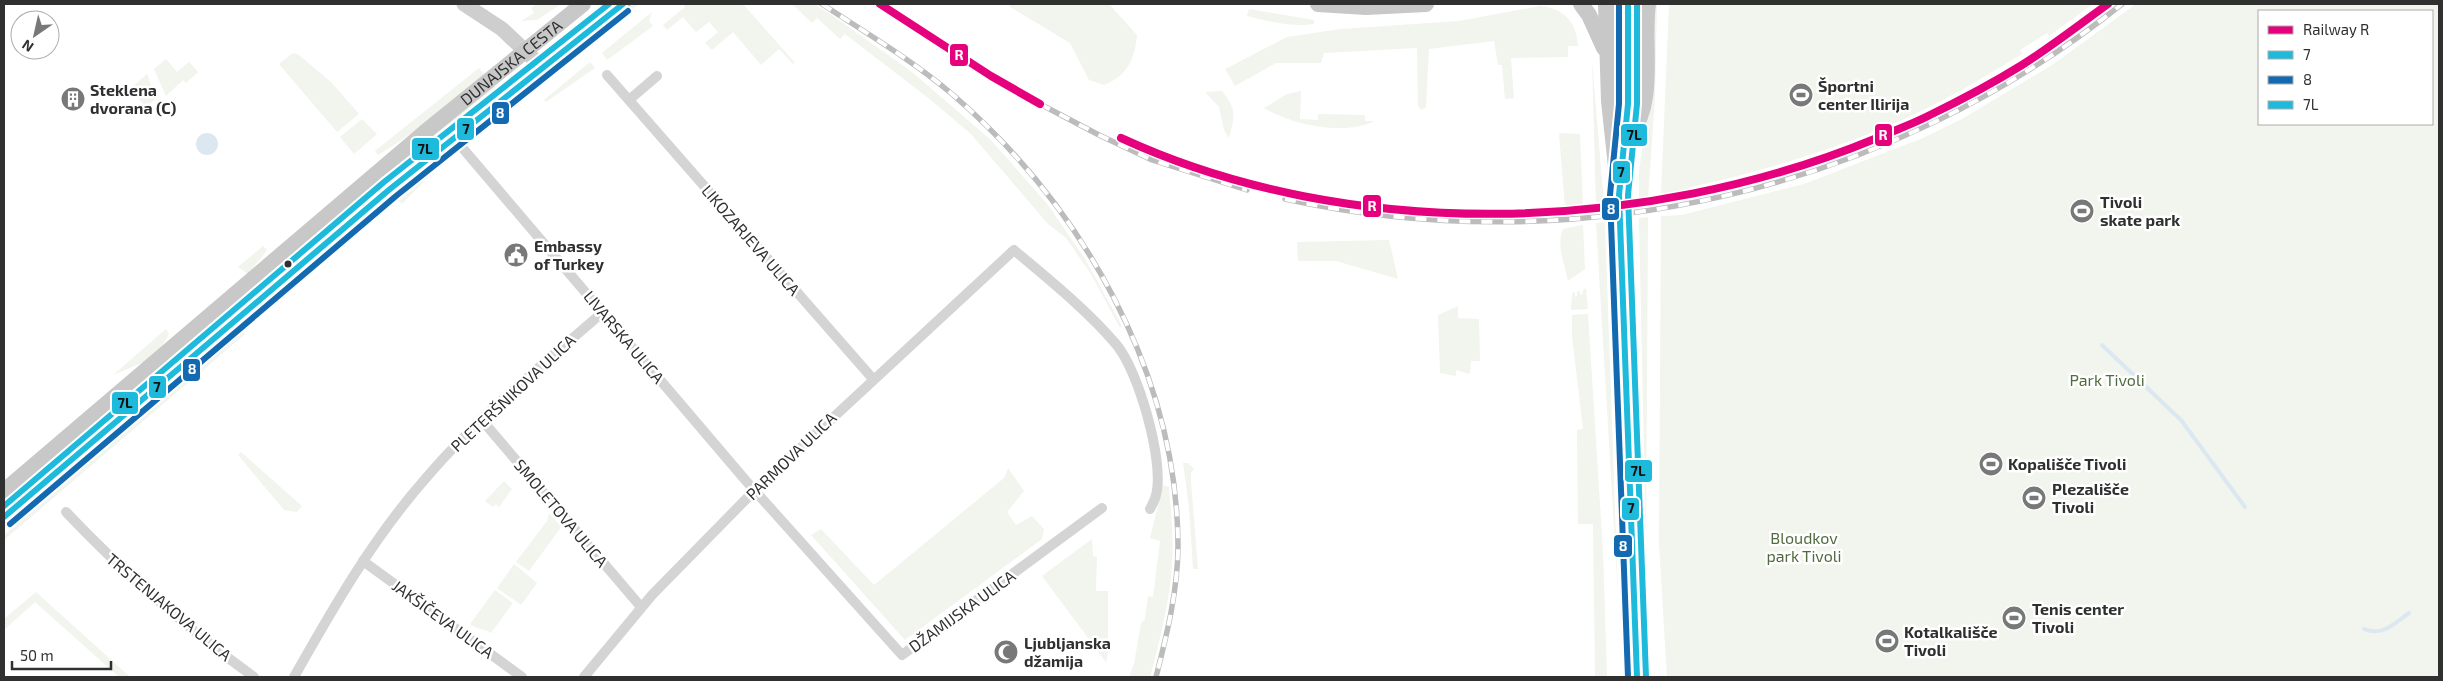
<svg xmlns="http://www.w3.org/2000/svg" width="2443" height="681" font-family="'Exo 2',sans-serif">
	<rect width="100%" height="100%" fill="#fff"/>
	<g fill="#f1f5ed" fill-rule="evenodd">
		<path d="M537,4H561L537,20L521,21L534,13L531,8Z"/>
		<path d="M633,4H639L524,97L521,93Z"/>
		<path d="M683,4H743L795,63L793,64L779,49L761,65L733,32L712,50L705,43L718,32L709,22L696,32L683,17L667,30L663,25L685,7Z"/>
		<path d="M792,4H814L833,16L912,72L991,140L1048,205L1085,259L1122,326L1120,328L1091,274L1066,238L1048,224L971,134L927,97L845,34L840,39L817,18L812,23Z"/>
		<path d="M1009,4H1109L1137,35C1135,59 1127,76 1104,85L1089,80L1070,43L1010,7Z"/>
		<path d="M1652,4H1657L1655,97L1648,199L1639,200V172L1647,113Z"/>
		<path d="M1669,4H2093L2049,36L2047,33L2020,50L2022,54C1983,78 1944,101 1902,120C1834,150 1763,171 1691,187L1685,192L1661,195Z"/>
		<path d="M2136,4H2439V677H1667L1659,544L1661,216L1682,215L1804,184L1923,138L1962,119L2052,65ZM2432,11V124H2259V11Z"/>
		<path d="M1540,6C1564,8 1577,23 1578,46H1568V57L1511,58L1514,98L1505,99L1502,65H1498L1494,41L1429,49L1426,107L1421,110L1418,106L1417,48L1324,53L1321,63H1276L1235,86L1225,69L1287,37L1341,29L1459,21Z"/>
		<path d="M1249,9L1314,20V24C1291,27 1269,22 1247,16Z"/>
		<path d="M652,12L649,21L653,26L607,60L602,53Z"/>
		<path d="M293,53L299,55L332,83L359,114L337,132L279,64Z"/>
		<path d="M166,59L177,72L189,62L198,72L186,83L183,80L166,96L154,69Z"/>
		<path d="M1592,60L1604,204L1596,205Z"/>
		<path d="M590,62L595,68L546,102L544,100Z"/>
		<path d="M479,68L484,74C451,104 416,132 378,155L375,151Z"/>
		<path d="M147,74L156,99L146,107L130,89Z"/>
		<path d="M494,85L497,88C409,158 326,234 241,307L237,302Z"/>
		<path d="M1222,91C1237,110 1235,115 1229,138L1224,130L1219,107L1205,92Z"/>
		<path d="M1301,91L1300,119L1318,120V114L1365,115V121H1375C1341,136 1294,125 1264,108L1287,94Z"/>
		<path d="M512,101L515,105L466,145L467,138Z"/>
		<path d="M362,119L377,134L354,154L340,137Z"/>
		<path d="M1559,133L1580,134L1583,207L1565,208Z"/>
		<path d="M437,168L402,204L397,199L416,179Z"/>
		<path d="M1648,217L1646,547L1639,218Z"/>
		<path d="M1605,222L1618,595L1596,223Z"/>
		<path d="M1582,225H1583L1585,269L1568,281C1565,266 1556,243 1563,229Z"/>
		<path d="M1389,240L1398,279L1336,261H1298L1297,242Z"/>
		<path d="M263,246L267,250L248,274L238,267Z"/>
		<path d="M1586,288L1588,309L1571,310L1572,293L1575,292V297L1577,296V292L1580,291V295L1583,294V290Z"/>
		<path d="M1458,306V318L1479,319L1480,361H1471L1470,374L1456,370V376L1440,373L1438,315Z"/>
		<path d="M226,312L230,317L4,509V505L29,481Z"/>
		<path d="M1588,314L1603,552L1607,677H1595L1593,524H1578L1577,430L1583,429L1572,336V315Z"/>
		<path d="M166,329L169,334L161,348L144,362L113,375Z"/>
		<path d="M243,331L245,334L4,540V535Z"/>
		<path d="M241,452L302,506L297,512L284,510L238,455Z"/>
		<path d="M1183,463H1188L1194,469L1191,473V482L1198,569H1193L1189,507Z"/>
		<path d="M1008,468L1024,491L1007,512L1016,525L1032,516L1044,529L1042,539L905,640L811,535L821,529L874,585L1004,478Z"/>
		<path d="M504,481L512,489L499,507L496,504L493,507L485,501Z"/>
		<path d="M1163,485L1169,487C1171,512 1174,538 1172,564C1170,601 1160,638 1151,674L1150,677H1129L1134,664L1141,623L1145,619L1148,596L1153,597L1160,541L1150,538Z"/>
		<path d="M549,513L561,527L529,571L516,562L547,521Z"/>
		<path d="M1092,539L1093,556L1097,557L1096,591H1108V653L1106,662L1042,576Z"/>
		<path d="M514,564L537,583L521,605L497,588Z"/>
		<path d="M495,590L513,603L491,633C484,628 478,630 470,624Z"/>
		<path d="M36,592L130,677H119L35,602L4,630V619Z"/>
	</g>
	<circle fill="#dce8f1" cx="207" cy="144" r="11"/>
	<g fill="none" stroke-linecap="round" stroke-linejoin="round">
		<g stroke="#dce8f1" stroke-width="4">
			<path d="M2102,345L2181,420L2245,507"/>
			<path d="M2364,629C2382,637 2395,623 2409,613"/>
		</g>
		<g stroke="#d4d4d4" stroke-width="10">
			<path d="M607,75L873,379"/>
			<path d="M629,100L657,76"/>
			<path d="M454,138L747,482L902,655L1102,508"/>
			<path d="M481,419L641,607"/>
			<path d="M66,512C124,573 186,628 254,677"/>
			<path d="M363,561L522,677"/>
			<path d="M294,677C333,608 373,538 426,478C479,416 542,365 603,312"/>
			<path d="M584,677L652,595L755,490L1014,250C1047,278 1087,310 1115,343C1138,368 1165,463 1156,495C1155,500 1152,505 1150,509"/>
		</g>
		<path stroke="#cecece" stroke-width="15" d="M464,4L502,29L542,67"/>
		<g stroke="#c8c8c8" stroke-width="16">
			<path d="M1318,4L1366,7L1426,4"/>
			<path d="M1581,4L1589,15L1604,48"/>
			<path d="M1606,4L1609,101L1619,195L1637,677"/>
			<path d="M1630,136C1657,99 1642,45 1648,4"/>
			<path d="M1622,169L1628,104V4"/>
			<path id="s1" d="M4,491L424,133L583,4"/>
			<path d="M4,517L390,189L623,4"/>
		</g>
		<defs>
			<g id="rail">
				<path d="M822,4C866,33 912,60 952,94C1081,205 1177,372 1178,545C1178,590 1167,634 1156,677"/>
				<path d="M1040,104L1099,135L1152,160L1247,190"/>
				<path d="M1285,199C1578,263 1888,191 2122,4"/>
			</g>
		</defs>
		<use href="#rail" stroke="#bcbcbc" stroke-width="5.5"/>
		<use href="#rail" stroke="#fff" stroke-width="4" stroke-dasharray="11" stroke-linecap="butt"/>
		<defs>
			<g id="bus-1">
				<path d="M1628,4V104L1619,195L1637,677"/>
				<path d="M4,517L390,189L623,4"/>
			</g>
			<g id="bus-2">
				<path d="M1619,4V104L1610,195L1628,677"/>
				<path d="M10,524L396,196L628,11"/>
			</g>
			<g id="bus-3">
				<path d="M1637,4V104L1628,195L1646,677"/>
				<path d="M4,506L384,182L609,4"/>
			</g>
		</defs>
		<use href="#bus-1" stroke="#fff" stroke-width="10"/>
		<use href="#bus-2" stroke="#fff" stroke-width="10"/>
		<use href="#bus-3" stroke="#fff" stroke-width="10"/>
		<use href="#bus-1" stroke="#1ebadc" stroke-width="6"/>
		<use href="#bus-2" stroke="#136ab0" stroke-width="6"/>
		<use href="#bus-3" stroke="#1ebadc" stroke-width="6"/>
		<defs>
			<g id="rail-1">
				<path d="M880,4L991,76L1040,104"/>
				<path d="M1121,138C1351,244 1646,234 1877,138C1895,130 1913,124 1930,115C1961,100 1993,83 2022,65C2052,46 2080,24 2108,4"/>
			</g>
		</defs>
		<use href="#rail-1" stroke="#fff" stroke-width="11"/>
		<use href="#rail-1" stroke="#e5007d" stroke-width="8"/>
	</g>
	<defs>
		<symbol id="stadium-disc" viewBox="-11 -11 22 22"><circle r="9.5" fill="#787878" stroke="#fff"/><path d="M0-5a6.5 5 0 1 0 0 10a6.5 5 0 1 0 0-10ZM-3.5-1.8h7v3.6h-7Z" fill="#fff"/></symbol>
		<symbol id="building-disc" viewBox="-11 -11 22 22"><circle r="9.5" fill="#787878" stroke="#fff"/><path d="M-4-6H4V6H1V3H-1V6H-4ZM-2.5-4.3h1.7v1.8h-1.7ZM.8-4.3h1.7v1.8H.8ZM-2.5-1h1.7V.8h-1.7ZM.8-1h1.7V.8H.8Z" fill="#fff"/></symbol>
		<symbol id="civic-disc" viewBox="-11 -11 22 22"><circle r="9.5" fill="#787878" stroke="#fff"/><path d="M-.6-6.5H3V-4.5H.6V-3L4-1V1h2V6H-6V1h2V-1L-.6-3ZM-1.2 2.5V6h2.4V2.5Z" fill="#fff"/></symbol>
		<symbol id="mosque-disc" viewBox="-11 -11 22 22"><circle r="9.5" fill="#787878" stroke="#fff"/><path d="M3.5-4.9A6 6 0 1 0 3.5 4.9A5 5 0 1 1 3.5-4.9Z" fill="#fff"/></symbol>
	</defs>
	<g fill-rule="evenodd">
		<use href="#stadium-disc" x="1787" y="81" width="28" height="28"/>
		<use href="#building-disc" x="59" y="85" width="28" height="28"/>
		<use href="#stadium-disc" x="2068" y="197" width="28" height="28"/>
		<use href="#civic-disc" x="502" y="241" width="28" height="28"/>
		<use href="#stadium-disc" x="1977" y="450" width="28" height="28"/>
		<use href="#stadium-disc" x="2020" y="484" width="28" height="28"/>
		<use href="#stadium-disc" x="2000" y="604" width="28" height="28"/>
		<use href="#stadium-disc" x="1873" y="627" width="28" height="28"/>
		<use href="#mosque-disc" x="992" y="638" width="28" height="28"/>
	</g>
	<circle fill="#303030" stroke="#fff" stroke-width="2" cx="288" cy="264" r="4.5"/>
	<g text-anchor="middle" stroke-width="5" stroke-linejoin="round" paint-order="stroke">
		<g font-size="16" fill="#303030" stroke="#fff">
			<text dy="6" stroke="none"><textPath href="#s1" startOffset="664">DUNAJSKA CESTA</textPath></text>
			<text transform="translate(751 240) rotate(49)" y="6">LIKOZARJEVA ULICA</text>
			<text transform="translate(624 337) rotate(50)" y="6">LIVARSKA ULICA</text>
			<text transform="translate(513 393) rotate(-43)" y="6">PLETERŠNIKOVA ULICA</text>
			<text transform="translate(791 456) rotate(-44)" y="6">PARMOVA ULICA</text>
			<text transform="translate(561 513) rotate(50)" y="6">SMOLETOVA ULICA</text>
			<text transform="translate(169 607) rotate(40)" y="6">TRSTENJAKOVA ULICA</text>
			<text transform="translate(962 611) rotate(-36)" y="6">DŽAMIJSKA ULICA</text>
			<text transform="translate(443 619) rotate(36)" y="6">JAKŠIČEVA ULICA</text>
		</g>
		<g font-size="16" font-weight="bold" fill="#303030" stroke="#fff" text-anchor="start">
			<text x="1818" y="92">Športni<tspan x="1818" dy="18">center Ilirija</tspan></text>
			<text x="90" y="96">Steklena<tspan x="90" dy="18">dvorana (C)</tspan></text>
			<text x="2100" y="208">Tivoli<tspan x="2100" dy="18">skate park</tspan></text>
			<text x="534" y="252">Embassy<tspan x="534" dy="18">of Turkey</tspan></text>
			<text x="2008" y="470">Kopališče Tivoli</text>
			<text x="2052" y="495">Plezališče<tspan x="2052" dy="18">Tivoli</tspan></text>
			<text x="2032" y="615">Tenis center<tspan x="2032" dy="18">Tivoli</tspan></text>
			<text x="1904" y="638">Kotalkališče<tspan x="1904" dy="18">Tivoli</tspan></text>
			<text x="1024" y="649">Ljubljanska<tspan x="1024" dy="18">džamija</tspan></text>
		</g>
		<g font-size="16" fill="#516b3f" stroke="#fff">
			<text x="2107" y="386">Park Tivoli</text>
			<text x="1804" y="544">Bloudkov<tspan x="1804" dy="18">park Tivoli</tspan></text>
		</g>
	</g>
	<g stroke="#fff" stroke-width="2">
		<rect x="949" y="43" width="20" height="24" rx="5" fill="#e5007d"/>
		<rect x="491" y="101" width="19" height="24" rx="5" fill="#136ab0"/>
		<rect x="456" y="117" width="19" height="24" rx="5" fill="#1ebadc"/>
		<rect x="1620" y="123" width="28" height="24" rx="5" fill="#1ebadc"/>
		<rect x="1874" y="123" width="19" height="24" rx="5" fill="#e5007d"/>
		<rect x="411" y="137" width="29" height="24" rx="5" fill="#1ebadc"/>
		<rect x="1612" y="160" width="19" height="24" rx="5" fill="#1ebadc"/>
		<rect x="1362" y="194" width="20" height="24" rx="5" fill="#e5007d"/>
		<rect x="1601" y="197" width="19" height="24" rx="5" fill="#136ab0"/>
		<rect x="182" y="358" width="19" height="24" rx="5" fill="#136ab0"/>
		<rect x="148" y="375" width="19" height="24" rx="5" fill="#1ebadc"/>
		<rect x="111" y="391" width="28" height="24" rx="5" fill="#1ebadc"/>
		<rect x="1624" y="459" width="29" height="24" rx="5" fill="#1ebadc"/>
		<rect x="1621" y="497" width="19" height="24" rx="5" fill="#1ebadc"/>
		<rect x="1613" y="534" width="20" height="24" rx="5" fill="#136ab0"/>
	</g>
	<g font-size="14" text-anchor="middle" font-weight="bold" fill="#fff">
		<text x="959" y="60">R</text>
		<text x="500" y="118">8</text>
		<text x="1883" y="140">R</text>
		<text x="1372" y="211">R</text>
		<text x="1611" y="214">8</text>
		<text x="192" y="374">8</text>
		<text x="1623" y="551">8</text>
	</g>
	<g font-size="14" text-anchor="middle" font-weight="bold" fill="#111">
		<text x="466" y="134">7</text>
		<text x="1634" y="140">7L</text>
		<text x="425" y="154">7L</text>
		<text x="1621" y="177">7</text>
		<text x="157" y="392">7</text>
		<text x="125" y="408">7L</text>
		<text x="1638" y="476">7L</text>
		<text x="1631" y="513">7</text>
	</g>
	<rect width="2443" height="681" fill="none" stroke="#303030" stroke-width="10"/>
	<rect x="2258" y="10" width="175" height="115" fill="#ffffff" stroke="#acacac"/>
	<rect x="2268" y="26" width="25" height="8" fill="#e5007d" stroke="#acacac"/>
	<text x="2303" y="35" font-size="15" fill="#303030">Railway R</text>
	<rect x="2268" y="51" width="25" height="8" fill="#1ebadc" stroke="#acacac"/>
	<text x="2303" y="60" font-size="15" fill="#303030">7</text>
	<rect x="2268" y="76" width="25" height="8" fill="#136ab0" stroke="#acacac"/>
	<text x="2303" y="85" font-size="15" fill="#303030">8</text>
	<rect x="2268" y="101" width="25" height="8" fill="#1ebadc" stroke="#acacac"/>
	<text x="2303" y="110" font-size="15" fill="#303030">7L</text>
	<g transform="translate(35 35) rotate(214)"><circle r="24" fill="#ffffff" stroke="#acacac"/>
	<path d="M0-4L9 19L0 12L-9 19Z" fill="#787878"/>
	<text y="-8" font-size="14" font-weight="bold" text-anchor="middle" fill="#303030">N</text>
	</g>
	<path d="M12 661v8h99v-8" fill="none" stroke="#303030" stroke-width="2.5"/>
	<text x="20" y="661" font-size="15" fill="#303030" stroke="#ffffff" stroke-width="4" paint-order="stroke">50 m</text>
</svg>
